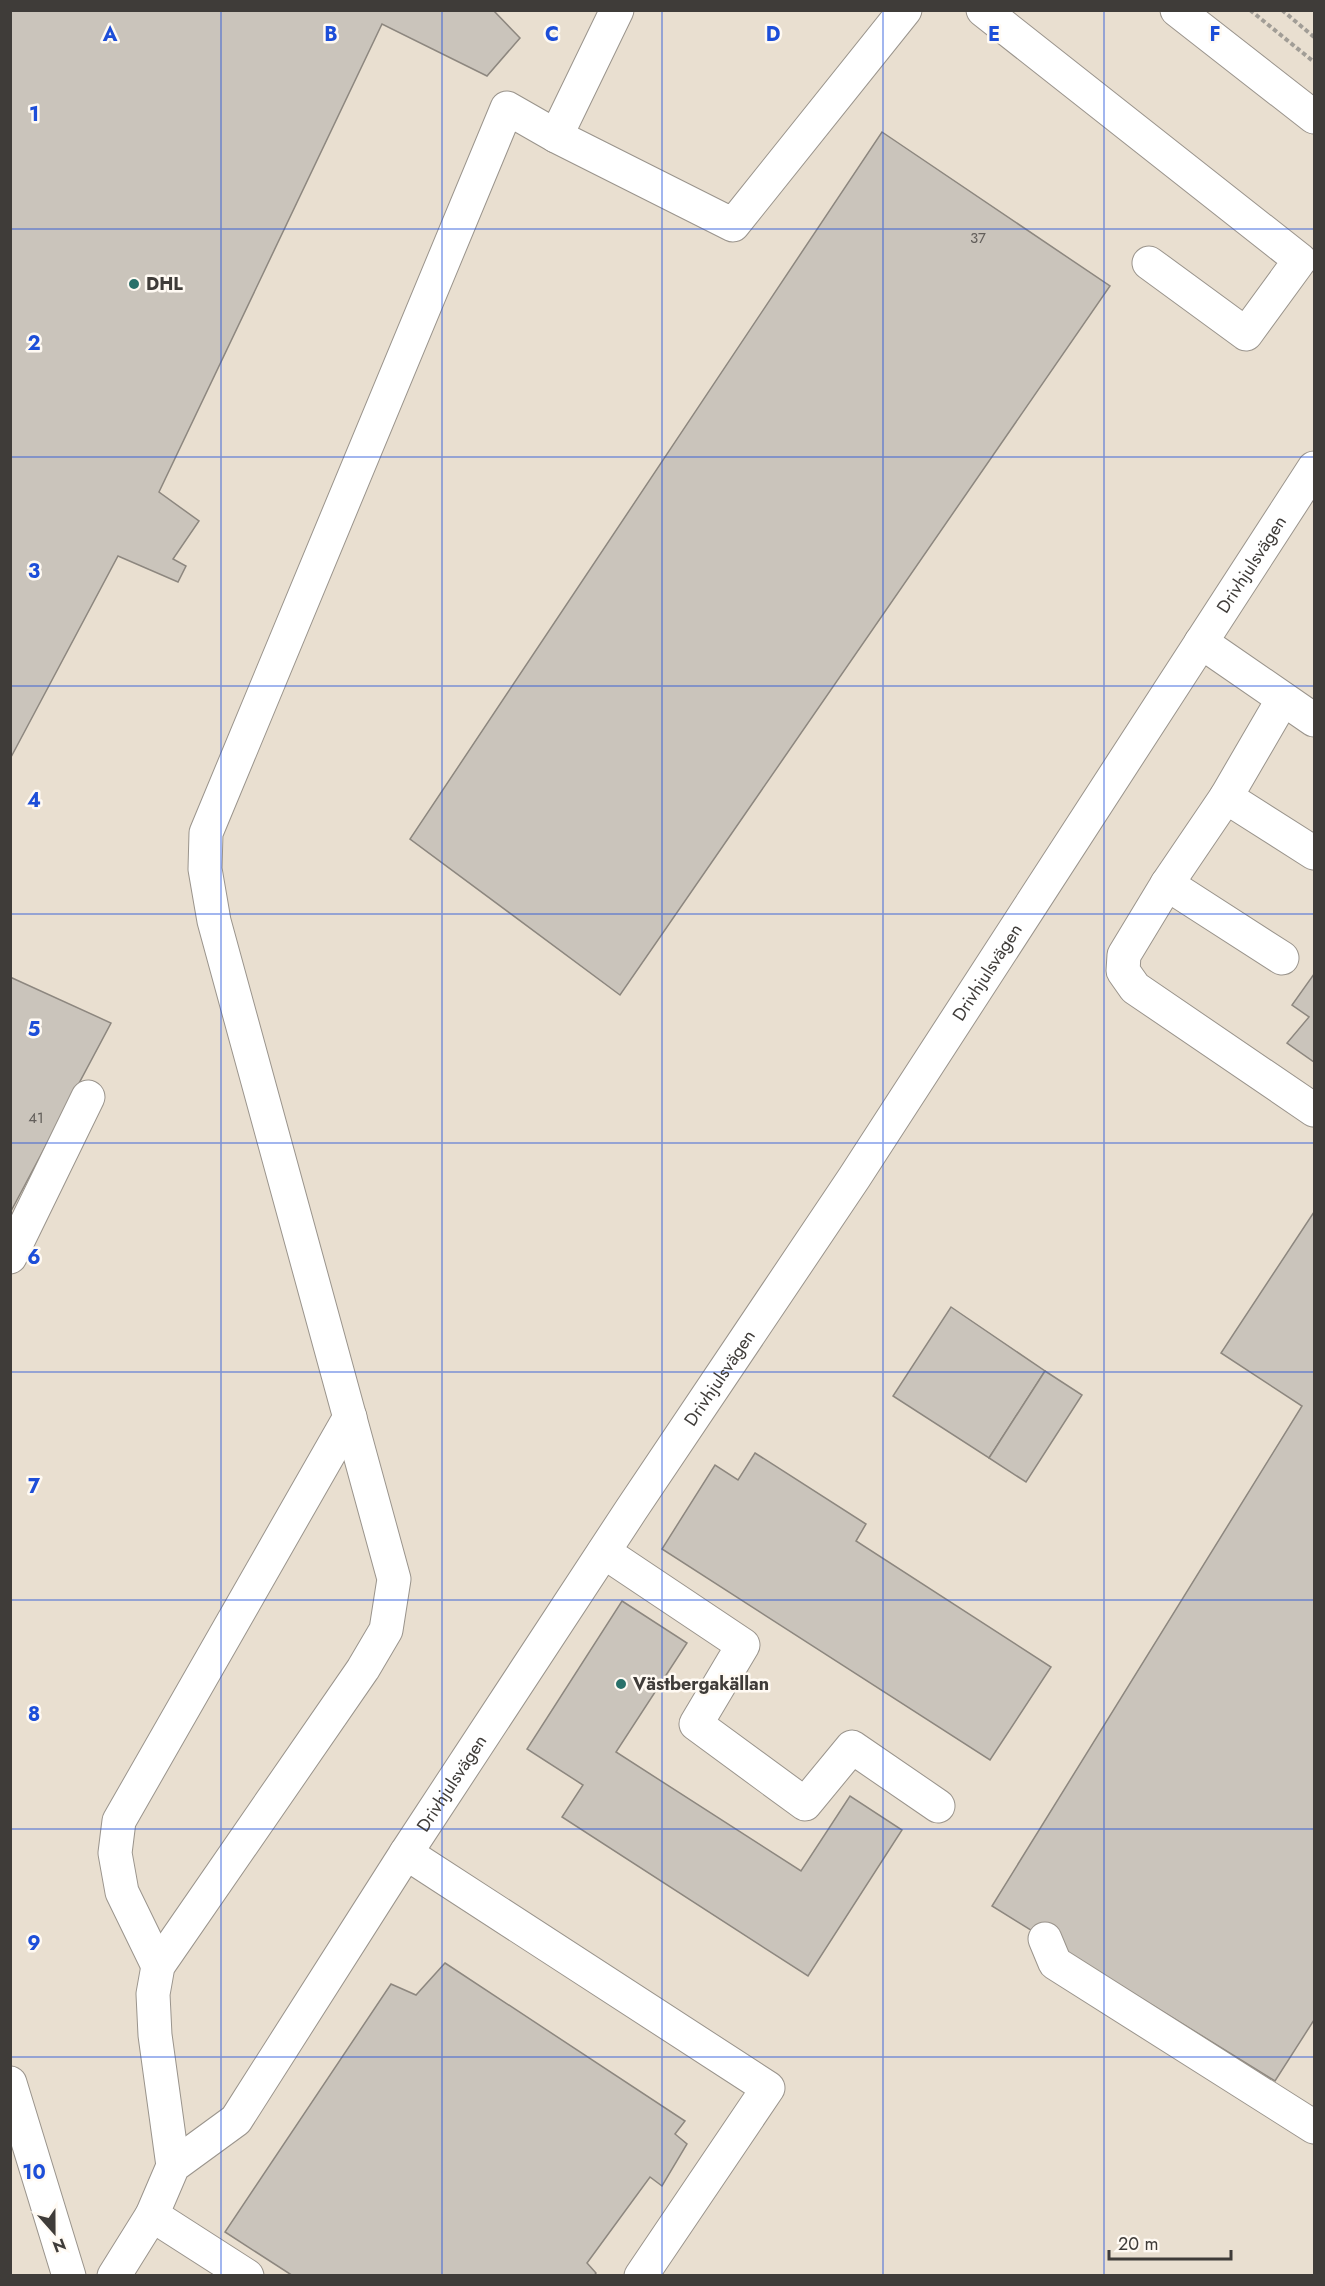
<svg xmlns="http://www.w3.org/2000/svg" width="1325" height="2286" font-family="Jost,sans-serif">
	<rect width="100%" height="100%" fill="#f2ece3"/>
	<rect fill="#e9dfd0" x="11" y="11" width="1303" height="2264"/>
	<g fill="#cac4bb" stroke="#8d877f" stroke-width="1.5">
		<path d="M10,10H493L520,38L487,76L382,24L159,492L199,521L173,559L186,566L178,582L118,556L10,759Z"/>
		<path d="M882,132L1110,286L620,995L410,839Z"/>
		<path d="M1314,974V1062L1287,1043L1309,1017L1292,1005Z"/>
		<path d="M10,977L111,1023L10,1213Z"/>
		<path d="M1314,1212V2020L1275,2081L992,1906L1302,1406L1221,1353Z"/>
		<path d="M951,1307L1045,1371L989,1458L893,1396Z"/>
		<path d="M1045,1371L1082,1395L1026,1482L989,1458Z"/>
		<path d="M755,1453L866,1524L856,1541L1051,1667L990,1760L662,1549L715,1465L738,1480Z"/>
		<path d="M622,1601L687,1643L616,1752L801,1871L850,1796L902,1830L808,1976L562,1817L583,1785L527,1749Z"/>
		<path d="M445,1963L685,2121L675,2134L687,2144L662,2186L650,2177L587,2263L596,2273L594,2276H293L225,2232L391,1984L416,1995Z"/>
	</g>
	<g fill="none" stroke-linecap="round" stroke-linejoin="round">
		<defs>
			<g id="minor">
				<path d="M617,10L556,136L733,225L905,10"/>
				<path d="M983,10L1300,260L1246,334L1149,263"/>
				<path d="M1177,10L1314,117"/>
				<path d="M1201,642L1314,720"/>
				<path d="M1283,699L1226,797L1167,884L1124,955L1123,971L1135,988L1314,1110"/>
				<path d="M1226,797L1314,853"/>
				<path d="M1167,884L1282,958"/>
				<path d="M10,1257L88,1097"/>
				<path d="M604,1552L743,1645L696,1724L805,1804L852,1747L938,1806"/>
				<path d="M406,1853L768,2088L641,2276"/>
				<path d="M1045,1939L1055,1963L1314,2127"/>
				<path d="M158,1966L122,1892L115,1853L119,1821L350,1417"/>
				<path d="M10,2083L69,2276"/>
				<path d="M173,2166L155,2035L153,1994L158,1966L363,1669L386,1630L394,1579L214,921L205,869L206,833L507,108L556,136"/>
				<path d="M152,2215L247,2276"/>
				<path id="s1" d="M114,2276L152,2215L173,2166L236,2120L406,1853L631,1510L854,1178L1314,468"/>
			</g>
		</defs>
		<use href="#minor" stroke="#9a948c" stroke-width="35"/>
		<g stroke="#a19d96" stroke-width="4" stroke-dasharray="4.5 3" stroke-linecap="butt">
			<path d="M1250,10L1314,62"/>
			<path d="M1282,10L1314,37"/>
		</g>
		<use href="#minor" stroke="#fff" stroke-width="33"/>
	</g>
	<path fill="none" stroke="#1d4ed8" stroke-width="1.5" stroke-opacity="0.55" d="M221,10V2276M442,10V2276M662,10V2276M883,10V2276M1104,10V2276M10,229H1314M10,457H1314M10,686H1314M10,914H1314M10,1143H1314M10,1372H1314M10,1600H1314M10,1829H1314M10,2057H1314"/>
	<g fill="#29716a" stroke="#fffaf3" stroke-width="2">
		<circle cx="134" cy="284" r="6"/>
		<circle cx="621" cy="1684" r="6"/>
	</g>
	<g text-anchor="middle" stroke-width="5" stroke-linejoin="round" paint-order="stroke">
		<g font-size="15" fill="#625e5a">
			<text x="978" y="243">37</text>
			<text x="36" y="1123">41</text>
		</g>
		<g font-size="18" font-weight="bold" fill="#3f3c39" stroke="#fffaf3" text-anchor="start">
			<text x="146" y="290">DHL</text>
			<text x="633" y="1690">Västbergakällan</text>
		</g>
		<g font-size="18" fill="#3f3c39" stroke="#fffaf3">
			<text dy="6" stroke="none"><textPath href="#s1" startOffset="2061">Drivhjulsvägen</textPath></text>
			<text dy="6" stroke="none"><textPath href="#s1" startOffset="1575">Drivhjulsvägen</textPath></text>
			<text dy="6" stroke="none"><textPath href="#s1" startOffset="1089">Drivhjulsvägen</textPath></text>
			<text dy="6" stroke="none"><textPath href="#s1" startOffset="603">Drivhjulsvägen</textPath></text>
		</g>
	</g>
	<g font-size="20" text-anchor="middle" font-weight="bold" fill="#1d4ed8" stroke="#fffaf3" stroke-width="5" stroke-linejoin="round" paint-order="stroke">
		<text x="110" y="41">A</text>
		<text x="331" y="41">B</text>
		<text x="552" y="41">C</text>
		<text x="773" y="41">D</text>
		<text x="994" y="41">E</text>
		<text x="1215" y="41">F</text>
		<text x="34" y="121">1</text>
		<text x="34" y="350">2</text>
		<text x="34" y="578">3</text>
		<text x="34" y="807">4</text>
		<text x="34" y="1036">5</text>
		<text x="34" y="1264">6</text>
		<text x="34" y="1493">7</text>
		<text x="34" y="1721">8</text>
		<text x="34" y="1950">9</text>
		<text x="34" y="2179">10</text>
	</g>
	<rect width="1325" height="2286" fill="none" stroke="#3f3c39" stroke-width="24"/>
	<g transform="translate(54 2232) rotate(159)" stroke="#fffaf3" stroke-width="4.5" paint-order="stroke">
	<path d="M0-4.5L10 22L0 15L-10 22Z" fill="#3f3c39"/>
	<text y="-9" font-size="16" font-weight="bold" text-anchor="middle" fill="#3f3c39">N</text>
	</g>
	<path d="M1109 2250v9h122v-9" fill="none" stroke="#3f3c39" stroke-width="3"/>
	<text x="1118" y="2250" font-size="18" fill="#3f3c39" stroke="#fffaf3" stroke-width="4.5" paint-order="stroke">20 m</text>
</svg>
